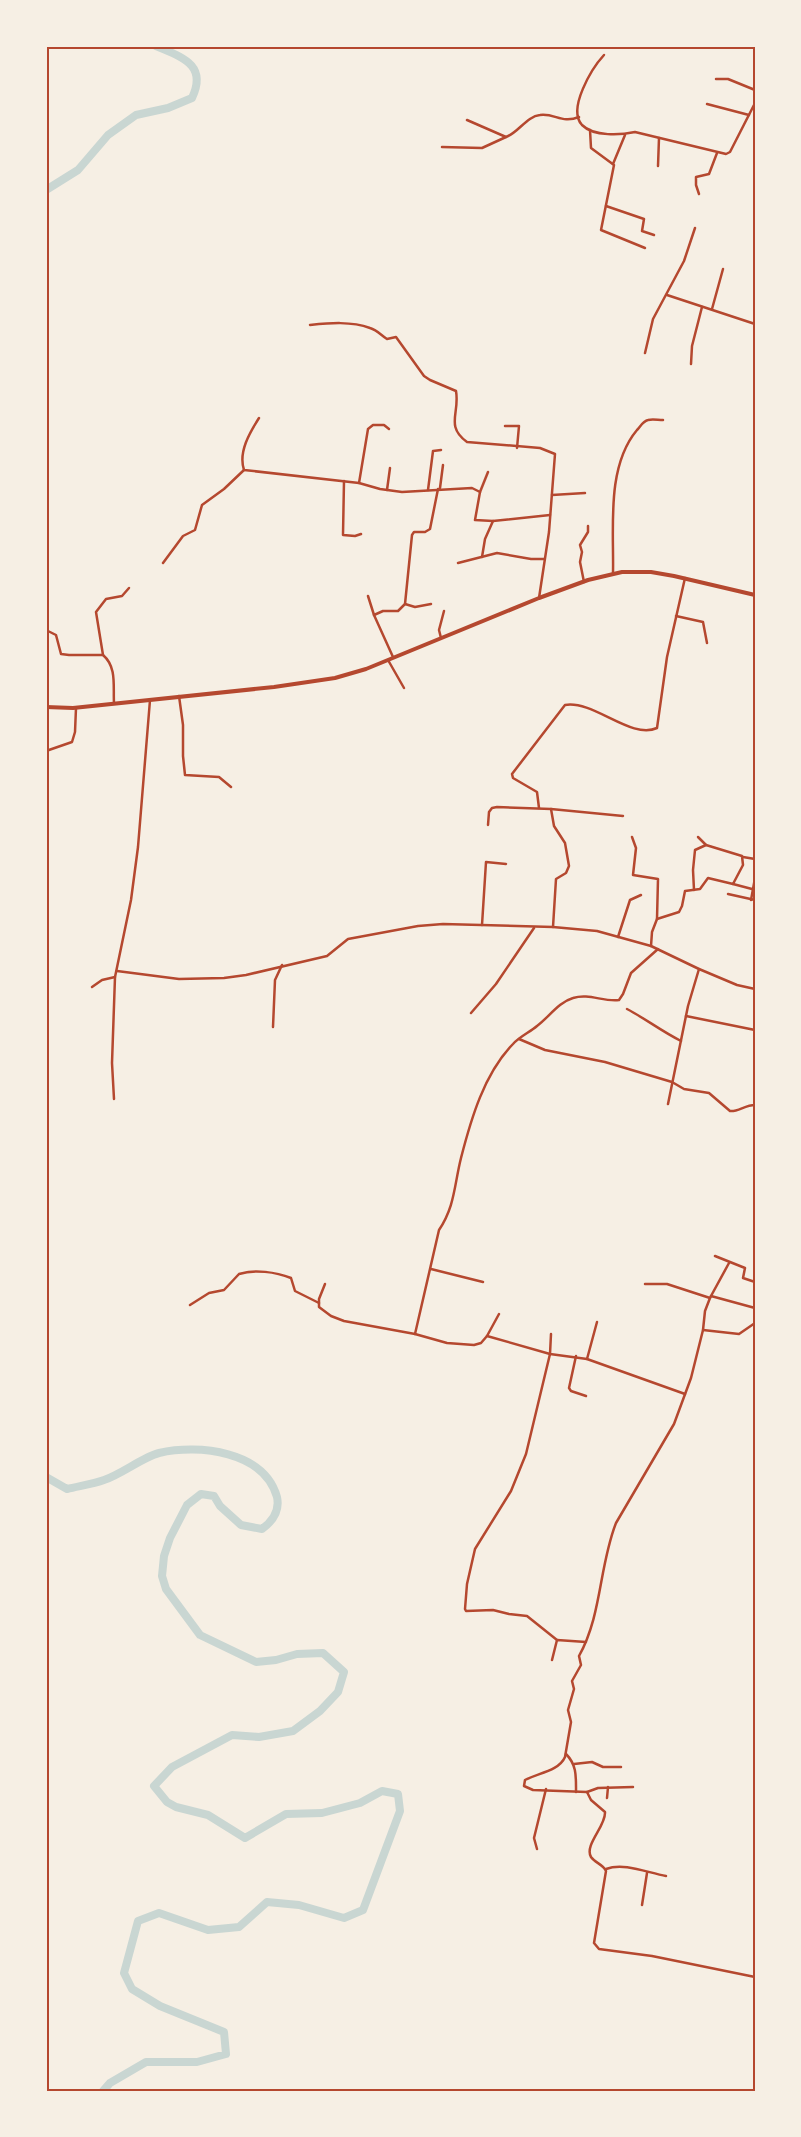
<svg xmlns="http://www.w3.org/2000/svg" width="801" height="2137" font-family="Helvetica,sans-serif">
	<rect width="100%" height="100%" fill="#f6efe4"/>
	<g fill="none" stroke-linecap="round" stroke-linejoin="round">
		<g stroke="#c9d6d2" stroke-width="8">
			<path d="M46,190L78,170L108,135L136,115L168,108L192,98C208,64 181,57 156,46"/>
			<path d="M46,1477L67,1489C79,1486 93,1484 104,1480C122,1474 143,1457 159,1453C199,1444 264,1451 277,1497C280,1511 273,1521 262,1529L241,1525L220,1506L214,1496L201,1494L187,1505L170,1538L164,1556L162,1576L166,1589L200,1635L256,1662L276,1660L297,1654L323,1653L344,1672L338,1692L320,1711L293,1731L259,1737L232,1735L172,1767L154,1786L167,1802L176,1807L208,1815L245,1838L286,1814L322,1813L360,1803L382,1791L398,1794L400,1811L363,1910L344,1918L299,1905L267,1902L239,1927L208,1930L159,1913L138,1921L124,1973L132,1989L160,2006L224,2032L226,2054L197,2062H146L110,2083L103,2091"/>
		</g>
		<g stroke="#b5482f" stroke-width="2.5">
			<path d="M604,55C592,68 567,109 582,125C594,137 621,135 635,132L726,154L730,152L755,103"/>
			<path d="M716,79H728L755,90"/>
			<path d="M707,104L749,115"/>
			<path d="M467,120L506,137C518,133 527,116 540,115C555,113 562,124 579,117"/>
			<path d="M590,130L591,148L614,165L601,230L645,248"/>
			<path d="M442,147L482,148L506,137"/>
			<path d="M613,164L625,135"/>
			<path d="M658,166L659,138"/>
			<path d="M699,194L696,185V177L709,174L717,153"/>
			<path d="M606,206L644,219L642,231L654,235"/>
			<path d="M667,295L755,324"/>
			<path d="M712,309L723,269"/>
			<path d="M310,325C330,323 351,321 370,328C377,330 381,335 387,339L396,337L424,376L430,380L456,391C460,413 445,426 467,442L540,448L555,454L549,532L539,598"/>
			<path d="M755,351V350"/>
			<path d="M645,353L653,319L684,261L695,228"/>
			<path d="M691,364L692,346L702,307"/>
			<path d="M259,418C250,432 238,452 244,470L359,483L380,489L402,492L472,488L480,492L475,520L493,521L550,515"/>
			<path d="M505,426H519L517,448"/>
			<path d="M344,481L343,535L355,536L361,534"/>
			<path d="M359,483L368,429L373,425H384L389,429"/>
			<path d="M440,488L443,465"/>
			<path d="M387,490L390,468"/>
			<path d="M428,490L433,451L441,450"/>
			<path d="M480,492L488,472"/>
			<path d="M552,495L585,493"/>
			<path d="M482,557L485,539L493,521"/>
			<path d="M163,563L183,536L195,530L202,505L224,489L244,470"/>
			<path d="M458,563L497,553L531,559H544"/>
			<path d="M613,573C614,528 606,467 637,430C640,427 643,421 648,420C652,419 658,420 663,420"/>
			<path d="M584,582L580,562L582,552L580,545L588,532V526"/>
			<path d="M368,596L374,615"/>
			<path d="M405,604L415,607L431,604"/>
			<path d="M676,616L703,622L707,643"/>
			<path d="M46,630L56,635L61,654L69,655H103C117,667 113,686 114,703"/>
			<path d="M441,638L439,630L444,611"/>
			<path d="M103,655L96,612L106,599L122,596L129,588"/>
			<path d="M393,657L374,615L383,611H398L405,604L412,535L414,532H425L430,529L438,489"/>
			<path d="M388,660L404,688"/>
			<path d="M179,696L183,725V756L185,775L219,777L231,787"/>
			<path d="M46,751L72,742L75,732L76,708"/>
			<path d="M539,808L537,792L513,778L512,774L565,705C594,700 631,740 657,728L667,657L685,578"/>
			<path d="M551,809L554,826L565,843L569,866L566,873L556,879L553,927"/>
			<path d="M488,825L489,812L492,808L497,807L551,809L623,816"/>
			<path d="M632,837L636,848L633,875L658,879L657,919L652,932L651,946"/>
			<path d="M743,857L755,859"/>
			<path d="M733,884L752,889"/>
			<path d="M694,890L693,870L695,850L706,845L698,837"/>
			<path d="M728,894L755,900"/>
			<path d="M751,900L755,878"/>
			<path d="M657,919L679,912L682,906L685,891L700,889L708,878L733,884L743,865L742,856L706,845"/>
			<path d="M482,925L486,862L506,864"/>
			<path d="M618,937L630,900L641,895"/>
			<path d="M117,971L179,979L224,978L246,975L327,956L348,939L418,926L443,924L553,927L597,931L651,946L699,969L737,985L755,989"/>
			<path d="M92,987L102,980L115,977"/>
			<path d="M627,1009C646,1019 661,1031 681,1041"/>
			<path d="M471,1013L496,984L534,928"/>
			<path d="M686,1016L755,1030"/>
			<path d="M273,1027L275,980L282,965"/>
			<path d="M519,1039L545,1050L605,1062L672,1082L684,1089L709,1093L730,1111C738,1112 745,1105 755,1105"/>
			<path d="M114,1099L112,1063L115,977L131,900L138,847L150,700"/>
			<path d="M668,1104L688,1006L699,969"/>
			<path d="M715,1256L745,1268L743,1278L755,1282"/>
			<path d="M431,1269L483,1282"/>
			<path d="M325,1284L319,1299V1307L331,1316L344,1321L415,1334L447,1343L474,1345L481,1343L487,1336"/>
			<path d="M645,1284H667L710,1298L711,1296L755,1308"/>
			<path d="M711,1296L729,1263"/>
			<path d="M710,1298L705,1311L703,1330L691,1378L674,1424L616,1523C599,1566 602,1615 579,1656L581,1665L572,1681L574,1689L568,1710L571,1722L565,1757C559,1771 538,1773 525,1780L524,1786L533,1790L587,1792L591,1800L605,1812C606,1826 584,1845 591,1857C595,1863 603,1864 606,1871L594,1943L599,1949L652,1956L755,1977"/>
			<path d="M190,1305L209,1293L224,1290L239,1274C254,1269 276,1272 291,1278L295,1291L319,1303"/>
			<path d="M499,1314L487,1336L550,1354L587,1359L685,1394"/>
			<path d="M703,1330L739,1334L755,1323"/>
			<path d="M415,1334L439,1230C455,1206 454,1186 461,1158C471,1119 484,1074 513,1044C519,1037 530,1032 537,1026C549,1017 559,1002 573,998C589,993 603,1002 619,1000L623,994L631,973L658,949"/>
			<path d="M551,1334L550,1354L526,1454L511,1491L475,1549L467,1584L465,1609L466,1611L493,1610L509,1614L527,1616L557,1640"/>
			<path d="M576,1356L569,1388L571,1391L586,1396"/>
			<path d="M587,1359L597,1322"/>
			<path d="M552,1660L557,1640L586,1642"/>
			<path d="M566,1754C577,1765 576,1777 576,1792"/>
			<path d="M574,1764L592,1762L603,1767H621"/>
			<path d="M587,1792L598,1788L633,1787"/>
			<path d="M607,1798L608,1787"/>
			<path d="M537,1849L534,1838L546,1789"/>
			<path d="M606,1869C624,1862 648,1873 666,1876"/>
			<path d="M642,1905L647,1873"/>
		</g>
		<path stroke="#b5482f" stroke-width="4" d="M46,707L73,708L274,687L335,678L366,669L539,598L588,580L622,572H651L674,576L755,595"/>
	</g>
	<rect width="801" height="2137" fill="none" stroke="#f6efe4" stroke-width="95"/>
	<rect x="48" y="48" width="706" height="2042" fill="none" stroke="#b5482f" stroke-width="2"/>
</svg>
